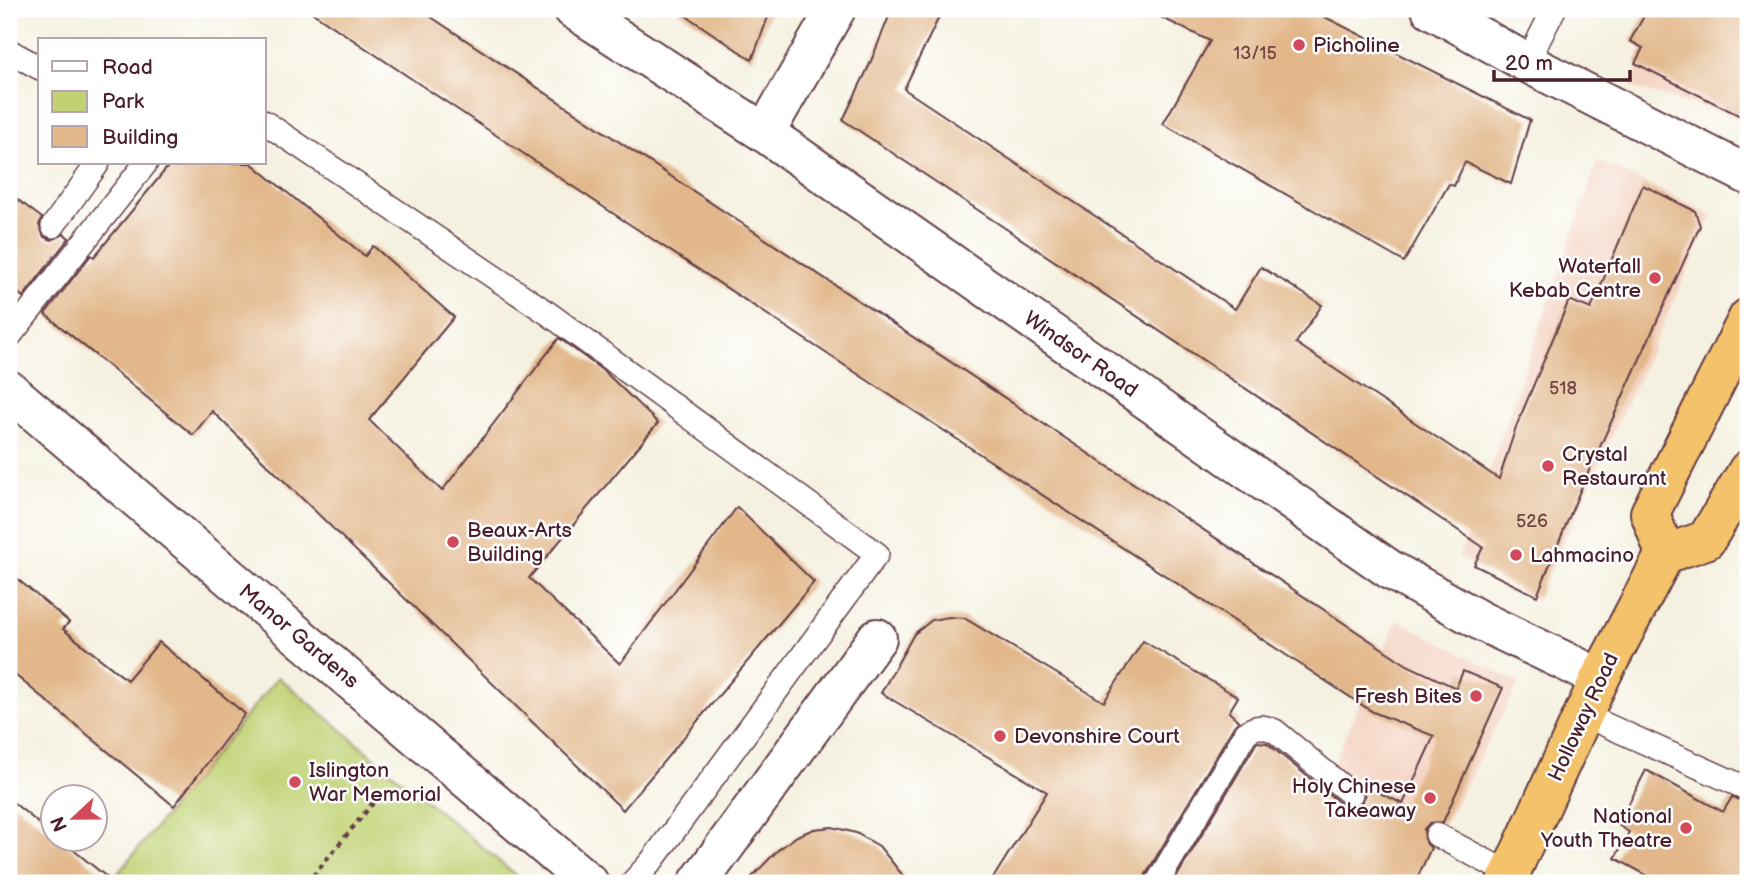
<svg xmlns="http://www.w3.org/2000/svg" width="1757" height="892" font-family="'Balsamiq Sans',sans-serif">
	<rect width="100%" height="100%" fill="#fff"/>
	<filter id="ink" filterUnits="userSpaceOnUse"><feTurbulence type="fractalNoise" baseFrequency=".0143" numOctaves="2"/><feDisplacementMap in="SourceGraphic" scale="14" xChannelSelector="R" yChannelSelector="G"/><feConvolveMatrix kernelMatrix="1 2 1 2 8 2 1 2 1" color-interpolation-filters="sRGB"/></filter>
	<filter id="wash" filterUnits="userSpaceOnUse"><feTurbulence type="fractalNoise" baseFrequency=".00686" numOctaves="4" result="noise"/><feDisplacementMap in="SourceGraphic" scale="28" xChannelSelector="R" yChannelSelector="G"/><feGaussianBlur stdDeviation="1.57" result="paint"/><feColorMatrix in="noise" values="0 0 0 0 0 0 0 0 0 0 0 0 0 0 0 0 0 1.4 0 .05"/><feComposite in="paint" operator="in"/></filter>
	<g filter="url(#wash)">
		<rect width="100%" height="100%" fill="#f5f1e1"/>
		<g fill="#f4d3c1">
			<path d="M1659,9H1748V114L1746,120L1631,87Z"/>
			<path d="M1598,161L1713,215L1536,601L1459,557Z"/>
			<path d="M1397,620L1519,683L1413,883H1280Z"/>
		</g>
		<path fill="#c1d275" stroke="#867850" stroke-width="2" d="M278,677L525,883H110Z"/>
		<g id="blocks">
			<g fill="#e2b88b">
				<path d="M307,9H419L1407,665L1456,688L1463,671L1503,688L1443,822L1430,823L1424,829L1425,842L1431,848L1415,883H1173L1257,742L1267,743L1342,805L1349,808L1356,807L1362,802L1365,796L1361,784L1403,804L1434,736L1373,712L617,216Z"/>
				<path d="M676,9H771L752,60Z"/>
				<path d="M892,9H943L904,89L1235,309L1261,267L1322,305L1296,343L1499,479L1516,427L1569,300L1591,309L1643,185L1695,211L1700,226L1579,493L1537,596L1474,565L1483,547L843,120L869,66Z"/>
				<path d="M1144,9H1309L1530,120L1511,184L1465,162L1454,186L1449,184L1404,262L1163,124L1210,41Z"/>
				<path d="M1648,9H1748V120L1635,63L1643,48L1630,41Z"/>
				<path d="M171,163H251L365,256L373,246L454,317L369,420L442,491L559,338L606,373L658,423L529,578L620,664L737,507L814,582L623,810L212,411L193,435L45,314L91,255L94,257Z"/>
				<path d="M9,193L42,218L39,225L44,237L52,240L64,234L69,238L23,297L9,285Z"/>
				<path d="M9,572L69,622L63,629L127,680L159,642L245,714L174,806L9,670Z"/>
				<path d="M949,617L964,618L1104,702L1143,641L1238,697L1229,712L1239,721L1234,726L1145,876L1143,883H990L1047,792L881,693L914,634L932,620Z"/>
				<path d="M1646,770L1723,812L1732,797L1748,803V883H1661L1615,858L1629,832L1618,825Z"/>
				<path d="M9,799L52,834V839H60L114,883H9Z"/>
				<path d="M832,827L856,833L879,846L909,883H746L778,850L797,836L814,829Z"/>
			</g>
		</g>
	</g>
	<g filter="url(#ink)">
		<use href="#blocks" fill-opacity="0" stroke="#643e46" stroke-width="2"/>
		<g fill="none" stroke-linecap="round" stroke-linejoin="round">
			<defs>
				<g id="service">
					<path d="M9,51L40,68"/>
					<path d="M1527,63L1554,9"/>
					<path d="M264,122L549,314L877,554L651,862L632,883"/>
					<path d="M53,226L98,163"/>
					<path d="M9,337L146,163"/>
					<path d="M1584,715L1748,789"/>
					<path d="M1437,835L1510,874"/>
					<path d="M1157,883L1246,733C1256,725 1263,726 1275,731L1351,794"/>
				</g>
				<g id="minor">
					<path d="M573,9L765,133L1389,569L1481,621L1600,678"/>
					<path d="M1431,9L1527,63L1748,175"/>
					<path d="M765,133L836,9"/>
					<path d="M9,390L589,883"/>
					<path d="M698,883L877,638"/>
				</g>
				<g id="trunk">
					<path d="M1665,554L1650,513L1748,318"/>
					<path d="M1506,883L1600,678L1665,554L1706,540L1748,470"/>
				</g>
			</defs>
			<use href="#service" stroke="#643e46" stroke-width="26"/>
			<use href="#minor" stroke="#643e46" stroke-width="42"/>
			<use href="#trunk" stroke="#643e46" stroke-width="42"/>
			<path stroke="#643e46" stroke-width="4.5" stroke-dasharray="5 5" stroke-linecap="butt" d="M310,883L308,882L382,792"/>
			<use href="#service" stroke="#fff" stroke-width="23"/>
			<use href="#minor" stroke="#fff" stroke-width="38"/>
			<use href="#trunk" stroke="#f3c26a" stroke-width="38"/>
		</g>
	</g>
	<g fill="#d1495b" stroke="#fff" stroke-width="2.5">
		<circle cx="1299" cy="45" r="7"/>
		<circle cx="1655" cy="278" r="7"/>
		<circle cx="1548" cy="466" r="7"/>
		<circle cx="453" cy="542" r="7"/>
		<circle cx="1516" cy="555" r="7"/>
		<circle cx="1476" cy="696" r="7"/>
		<circle cx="1000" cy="736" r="7"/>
		<circle cx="295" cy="782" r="7"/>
		<circle cx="1430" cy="798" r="7"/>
		<circle cx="1686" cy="828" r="7"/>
	</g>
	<g text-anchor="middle" stroke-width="5" stroke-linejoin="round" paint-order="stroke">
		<g font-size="18" fill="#704543">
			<text x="1255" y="59">13/15</text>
			<text x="1563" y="394">518</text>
			<text x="1532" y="527">526</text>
		</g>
		<g font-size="21" fill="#4a1f2b" stroke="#fff" text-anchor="start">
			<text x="1313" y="52">Picholine</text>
			<text x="1641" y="273" text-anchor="end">Waterfall<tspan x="1641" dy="24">Kebab Centre</tspan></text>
			<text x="1562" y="461">Crystal<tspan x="1562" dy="24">Restaurant</tspan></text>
			<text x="467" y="537">Beaux-Arts<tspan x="467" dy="24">Building</tspan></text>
			<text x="1530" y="562">Lahmacino</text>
			<text x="1462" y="703" text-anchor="end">Fresh Bites</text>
			<text x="1014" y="743">Devonshire Court</text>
			<text x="309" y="777">Islington<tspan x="309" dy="24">War Memorial</tspan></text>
			<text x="1416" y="793" text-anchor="end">Holy Chinese<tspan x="1416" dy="24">Takeaway</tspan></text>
			<text x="1672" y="823" text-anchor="end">National<tspan x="1672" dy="24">Youth Theatre</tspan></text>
		</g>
		<g font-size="21" fill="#4a1f2b" stroke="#fff">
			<text transform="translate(1081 354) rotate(35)" y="7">Windsor Road</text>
			<text transform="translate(299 636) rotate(40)" y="7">Manor Gardens</text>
			<text transform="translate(1583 717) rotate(-65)" y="7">Holloway Road</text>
		</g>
	</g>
	<rect width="1757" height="892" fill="none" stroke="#fff" stroke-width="35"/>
	<rect x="38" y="38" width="228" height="126" fill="#ffffff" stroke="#b7a5aa" stroke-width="2"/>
	<rect x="52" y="61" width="35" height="10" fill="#ffffff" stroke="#b7a5aa" stroke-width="2"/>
	<text x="102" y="74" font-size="21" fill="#4a1f2b">Road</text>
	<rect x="52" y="91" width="35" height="21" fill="#c1d275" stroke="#b7a5aa" stroke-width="2"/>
	<text x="102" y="108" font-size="21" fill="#4a1f2b">Park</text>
	<rect x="52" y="126" width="35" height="21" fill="#e2b88b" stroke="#b7a5aa" stroke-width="2"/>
	<text x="102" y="144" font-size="21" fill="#4a1f2b">Building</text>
	<g transform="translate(74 818) rotate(248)"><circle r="33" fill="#ffffff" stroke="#b7a5aa" stroke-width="2"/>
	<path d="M0-5L12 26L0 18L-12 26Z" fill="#d1495b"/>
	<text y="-10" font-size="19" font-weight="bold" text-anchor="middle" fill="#4a1f2b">N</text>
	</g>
	<path d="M1494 70v10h136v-10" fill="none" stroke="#4a1f2b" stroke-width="3.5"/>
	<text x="1505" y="70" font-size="21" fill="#4a1f2b" stroke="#ffffff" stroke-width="5" paint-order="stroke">20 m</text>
</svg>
